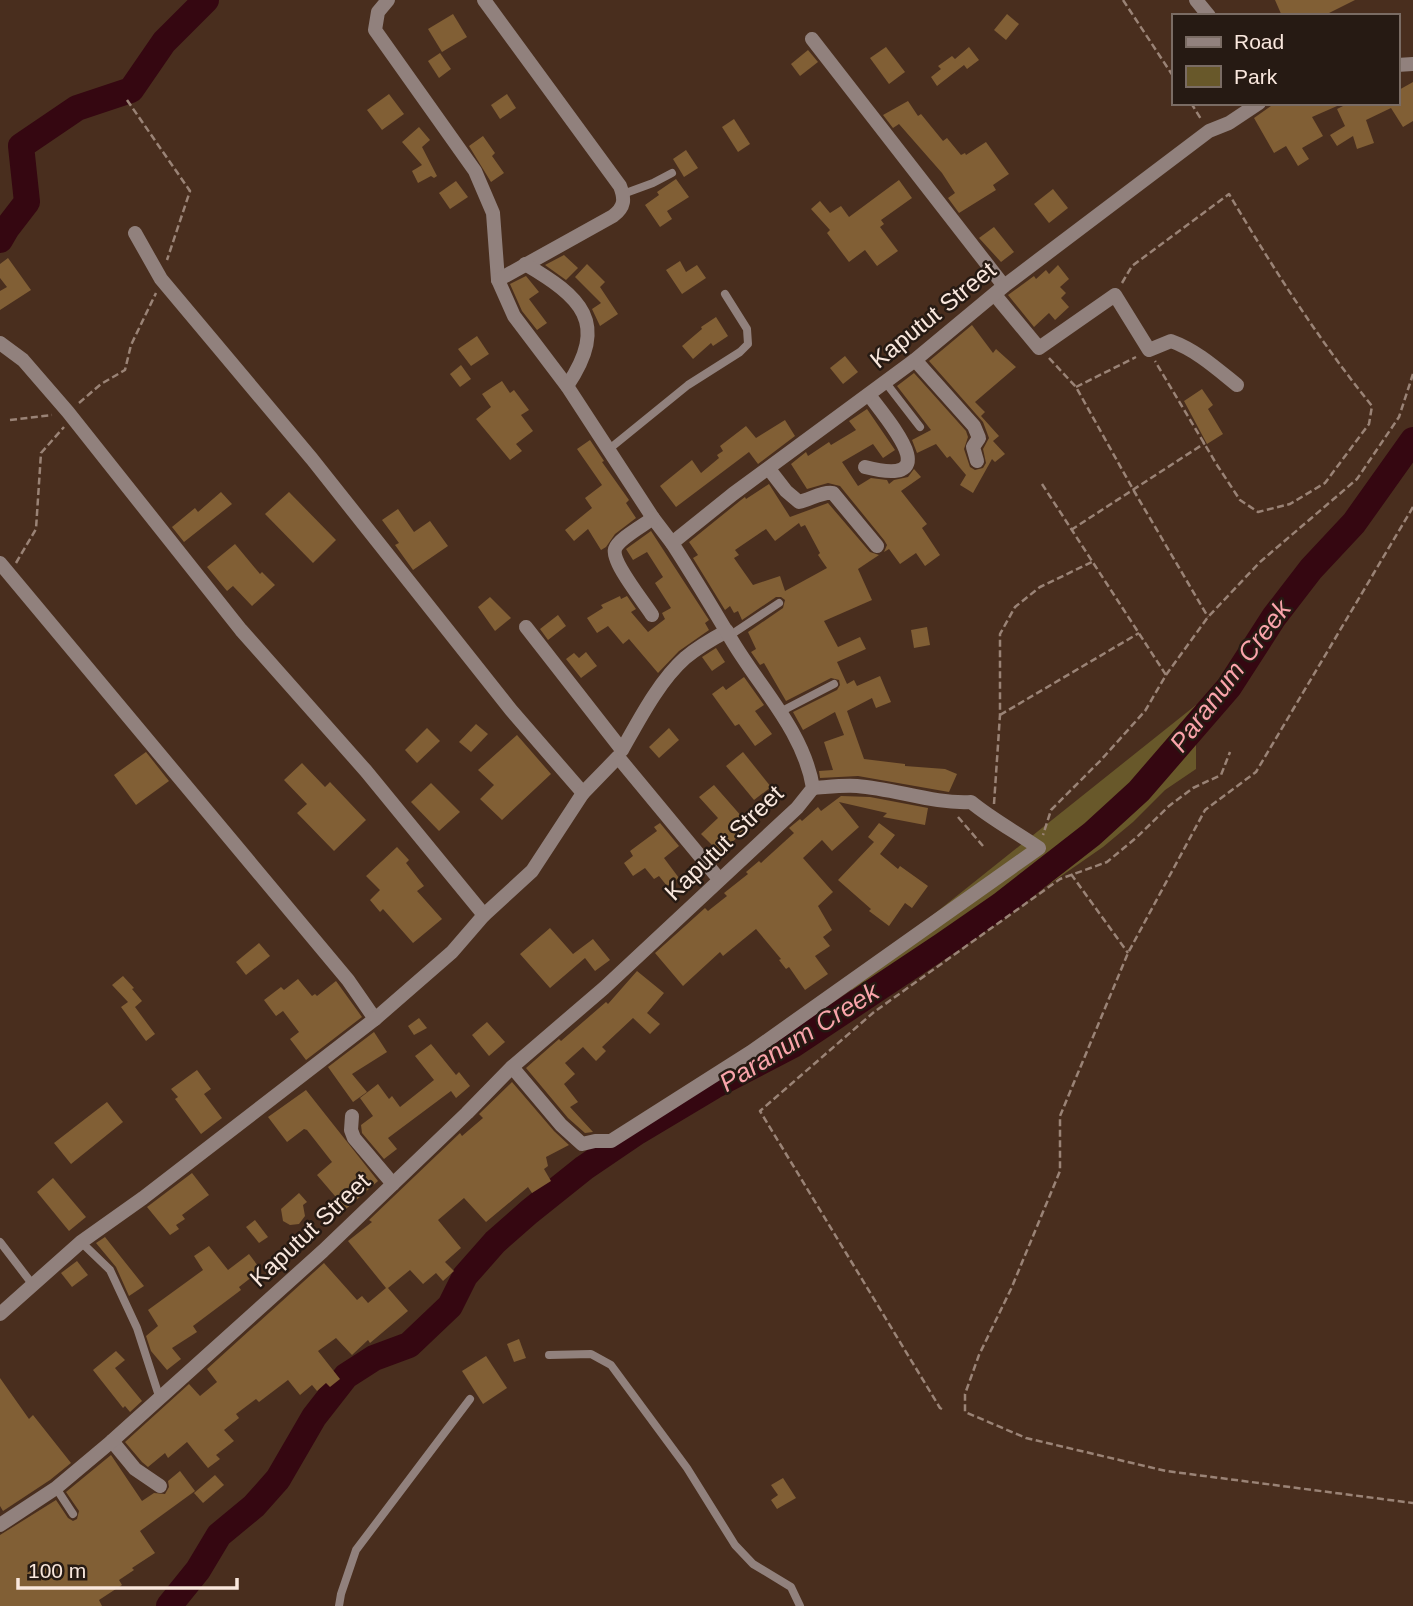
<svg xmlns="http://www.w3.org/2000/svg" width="1413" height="1606" font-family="Arial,sans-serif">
	<rect width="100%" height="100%" fill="#492e1e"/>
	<path fill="#68582a" d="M1196,705V769L1165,790L1133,822L1103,847L879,1003L844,986Z"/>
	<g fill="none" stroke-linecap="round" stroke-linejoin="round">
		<g stroke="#350711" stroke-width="26">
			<path d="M0,240L7,228L27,202L21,146L77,108L131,90L164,42L206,0"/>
			<path d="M169,1606L198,1570L219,1535L254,1506L278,1479L314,1417L346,1376L374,1358L409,1345L450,1306L465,1276L495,1242L529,1212L584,1168L637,1132L714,1086L793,1045L943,945L1001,905L1092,834L1139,791L1229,687L1274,617L1311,569L1354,523L1413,440"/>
		</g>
	</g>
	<g fill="#815f35" fill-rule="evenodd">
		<path d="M1275,0H1355L1323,16H1282Z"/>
		<path d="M453,14L467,37L442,52L428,29Z"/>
		<path d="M1007,14L1019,24L1006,40L994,30Z"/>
		<path d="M886,47L905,72L889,84L870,58Z"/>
		<path d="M969,47L979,60L967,69L964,65L937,86L931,77L941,69L938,66L952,56L955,59Z"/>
		<path d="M808,50L818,62L800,76L791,64Z"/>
		<path d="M440,53L451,69L439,78L428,61Z"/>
		<path d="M1413,82V121L1403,127L1391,108L1366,120L1374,143L1357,149L1353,136L1337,146L1330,135L1345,126L1337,109L1349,103H1397V91Z"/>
		<path d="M389,94L404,114L382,130L367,110Z"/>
		<path d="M507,94L516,108L500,119L491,105Z"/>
		<path d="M908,101L918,116L921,114L943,141L947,138L961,155L965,153L966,155L986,142L1009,174L993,185L996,190L959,213L948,198L955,193L942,173L899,124L893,128L883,115Z"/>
		<path d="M1275,103H1344L1312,117L1323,136L1302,148L1309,159L1298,166L1286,146L1274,153L1254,118Z"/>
		<path d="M734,119L750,144L738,152L722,127Z"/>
		<path d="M419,127L430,140L422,147L437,176L434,178L431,176L418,183L412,171L422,165L402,142Z"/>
		<path d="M483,136L495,153L492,156L504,173L491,182L469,146Z"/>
		<path d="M686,150L698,168L684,177L673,159Z"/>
		<path d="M676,179L689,197L667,211L672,219L660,227L645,205L659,195L657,192Z"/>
		<path d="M899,180L912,198L881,220L884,224L880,227L898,251L877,266L865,250L849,262L827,233L830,230L811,209L820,201L830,213L841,206L849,217Z"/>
		<path d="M456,181L468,197L450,209L439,193Z"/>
		<path d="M1053,189L1068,208L1049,223L1034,204Z"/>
		<path d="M994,227L1014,252L1001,262L979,238Z"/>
		<path d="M564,255L578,268L566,280L545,265Z"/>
		<path d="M8,258L31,290L0,310V291L7,287L0,278V264Z"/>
		<path d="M680,261L686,272L697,265L706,278L682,294L666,270Z"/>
		<path d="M587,264L605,282L600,287L618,314L600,326L592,309L601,303L575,277Z"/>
		<path d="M1058,265L1069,279L1060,287L1066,293L1061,298L1069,307L1055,320L1049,313L1034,327L1008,295L1034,276L1036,279L1046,270L1049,274Z"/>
		<path d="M526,276L539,292L529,299L547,323L537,330L522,311L510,284Z"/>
		<path d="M716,317L728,336L713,346L711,343L693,359L682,346L702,329L701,327Z"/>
		<path d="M972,325L993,353L996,349L1016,367L975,402L985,412L981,416L999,436L993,441L1005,454L995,462L992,459L973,493L960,485L966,475L950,456L947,458L936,444L917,453L912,440L931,430L897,386L914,373L966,431L968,437L964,449L970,467L975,470L983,468L986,463L983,449L989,438L983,422L929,361Z"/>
		<path d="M477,336L489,354L471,366L458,349Z"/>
		<path d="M845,356L858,372L843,384L830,368Z"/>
		<path d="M461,365L471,379L460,387L450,374Z"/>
		<path d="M502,381L510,393L514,390L529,410L521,415L533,431L516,444L522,451L510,460L476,419L491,407L482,394Z"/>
		<path d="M1202,389L1213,405L1208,409L1223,434L1207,444L1184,401Z"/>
		<path d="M867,409L895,450L883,458L873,444L842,462L858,486L871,478L887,480L889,484L894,480L908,477L914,469L921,477L901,491L927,524L922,528L940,555L925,566L916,553L900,564L889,549L884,552L887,545L884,540L840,486L828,483L807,489L791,464L806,452L808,456L829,442L831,445L856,430L849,421Z"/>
		<path d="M785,420L795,436L758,464L749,452L676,507L660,486L692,460L701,473L719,458L717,455L723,451L720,446L746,426L756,438Z"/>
		<path d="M590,440L604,461L602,462L629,500L626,503L636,518L615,534L606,547L601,550L588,529L574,541L565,530L592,508L585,498L602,485L577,449Z"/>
		<path d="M769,484L790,517L828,503L870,552L879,555L858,569L872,600L824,621L838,647L860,637L866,649L837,662L847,684L854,680L857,686L880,676L891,702L876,708L872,698L847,711L864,759L905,764V766L945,769L957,774L949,792L858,776L820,778L819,771L833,770L824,742L844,735L835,712L803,730L793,712L837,690L840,685L839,680L831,678L786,701L764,663L760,665L751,652L756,649L748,632L783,608L785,600L781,597H776L742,620L738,611L734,613L730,606L725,610L693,558L698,555L689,542L741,500L745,497L746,499ZM799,523L801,527L805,525L820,553L818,555L827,568L785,591L780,576L753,585L734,558L739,555L735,550L766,529L775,541Z"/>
		<path d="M221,492L232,504L184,542L172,527L195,508L198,512Z"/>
		<path d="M289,492L336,540L313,563L265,514Z"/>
		<path d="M398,509L414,532L430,521L448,546L413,570L395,545L399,543L382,520Z"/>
		<path d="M651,531L709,620L705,623L709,630L679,651L658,673L629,639L623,644L608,626L597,633L587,618L603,608L601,605L620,596L621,599L627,596L636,609L631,612L648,632L665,619L662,613L671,608L655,583L663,577L647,552L633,560L626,549Z"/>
		<path d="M235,544L260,574L262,572L275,585L252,606L233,586L227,591L207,567Z"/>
		<path d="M490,597L511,618L495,631L478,607Z"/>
		<path d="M558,615L566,626L548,640L540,629Z"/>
		<path d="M927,627L930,645L914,648L911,630Z"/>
		<path d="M716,648L725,662L712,671L702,657Z"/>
		<path d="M586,652L597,666L581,678L566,659L574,653L579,658Z"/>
		<path d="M744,677L764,705L755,711L772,734L755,746L739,724L735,726L712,694L723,686L726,690Z"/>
		<path d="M476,724L488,734L471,752L459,742Z"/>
		<path d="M427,728L440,741L417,763L405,750Z"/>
		<path d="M669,728L679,740L659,758L649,747Z"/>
		<path d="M517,735L551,774L502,820L480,799L494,785L478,770Z"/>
		<path d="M146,752L169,781L136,805L114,775Z"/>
		<path d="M743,752L771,787L754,800L726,766Z"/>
		<path d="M302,763L325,787L330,782L366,820L334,851L297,813L307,804L284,780Z"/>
		<path d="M431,783L460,812L439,831L411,802Z"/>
		<path d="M714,785L750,826L720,853L701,834L718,818L699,797Z"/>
		<path d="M841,796L870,797L928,808L925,825L883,817L887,813L839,802L859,827L832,851L822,840L803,858L833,892L818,906L832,930L823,937L830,946L815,956L828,974L805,990L789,967L786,969L779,960L781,959L756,929L723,956L720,952L683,986L655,953L705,908L708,911L727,896L724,893L748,874L746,872L759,861L761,863L794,833L789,828L800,819L802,821L818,807L821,811Z"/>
		<path d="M660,823L679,846L664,858L679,878L667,886L659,876L654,879L645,868L633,876L624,863L633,856L630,851L657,831L654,827Z"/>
		<path d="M879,823L895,835L880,854L898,869L900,866L928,886L912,908L905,903L889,926L869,911L871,909L838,880L874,842L868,837Z"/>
		<path d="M397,847L409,860L406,863L424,886L417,891L442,919L413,943L383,909L380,912L370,900L380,890L366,876Z"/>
		<path d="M550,928L573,954L593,939L610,960L595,971L585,958L550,988L520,954Z"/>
		<path d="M259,943L270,956L246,975L236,962Z"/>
		<path d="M637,971L664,993L647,1013L660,1024L650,1034L633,1018L602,1047L606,1051L596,1061L583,1047L565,1063L575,1074L564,1084L578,1102L570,1107L593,1132L585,1133L568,1118L526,1068L559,1039L561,1041L606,1002L608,1004Z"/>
		<path d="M123,976L134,988L132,989L142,1001L135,1007L155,1034L146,1041L121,1007L128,1002L112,985Z"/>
		<path d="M298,979L312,996L315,994L317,996L336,981L362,1017L306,1060L290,1039L299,1032L283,1011L276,1016L264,1000L281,987L284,990Z"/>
		<path d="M419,1018L427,1028L414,1035L408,1026Z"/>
		<path d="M487,1022L505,1042L489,1056L472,1035Z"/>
		<path d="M374,1032L387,1052L352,1074L367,1092L353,1102L328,1067Z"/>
		<path d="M431,1044L456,1075L459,1072L470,1086L456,1098L451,1091L388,1138L397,1149L384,1159L362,1133L361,1125L373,1116L360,1098L378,1084L389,1099L392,1096L400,1107L434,1080L415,1056Z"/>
		<path d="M197,1070L211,1089L204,1094L222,1118L201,1134L175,1099L178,1097L171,1089Z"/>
		<path d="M512,1082L554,1131L569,1145L546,1157L548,1166L544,1169L551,1181L532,1193L528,1187L486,1222L464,1198L438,1220L461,1248L445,1262L454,1271L443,1281L436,1273L423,1284L410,1270L388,1288L408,1311L370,1343L368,1340L352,1355L336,1338L318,1351L340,1379L330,1387L326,1383L317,1391L312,1385L300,1395L288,1380L259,1402L256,1399L236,1414L239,1418L224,1430L234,1441L216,1455L220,1459L208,1468L187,1442L168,1458L165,1453L148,1467L142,1462L125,1442L189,1384L200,1396L217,1382L207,1369L324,1263L357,1300L362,1296L368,1303L386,1288L348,1241L372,1222L369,1220L460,1133L462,1136L483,1118L479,1114Z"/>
		<path d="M306,1090L378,1181L346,1209L317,1175L332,1162L307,1130L304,1129L287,1142L268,1117Z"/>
		<path d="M107,1102L123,1122L71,1164L54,1143Z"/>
		<path d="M192,1173L209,1195L182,1215L185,1219L176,1225L179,1229L170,1235L147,1207Z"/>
		<path d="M53,1178L86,1217L69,1231L37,1192Z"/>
		<path d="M299,1193L307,1202L303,1205L305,1216L299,1224L290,1225L283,1221L281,1209Z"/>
		<path d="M255,1220L268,1237L259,1243L246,1227Z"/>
		<path d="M105,1237L144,1286L129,1296L116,1267L96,1243Z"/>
		<path d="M209,1246L228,1270L249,1254L261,1270L239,1287L241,1290L193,1326L197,1332L172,1348L181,1359L167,1370L151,1351L146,1336L158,1326L148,1310L203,1270L194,1256Z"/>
		<path d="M77,1261L88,1275L72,1287L61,1273Z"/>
		<path d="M519,1339L526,1358L514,1362L507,1344Z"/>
		<path d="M116,1351L125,1360L115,1368L142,1401L130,1412L125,1406L123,1408L93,1370Z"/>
		<path d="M486,1356L507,1388L483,1404L462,1371Z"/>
		<path d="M0,1378L29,1419L33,1415L71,1463L50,1480L3,1511L0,1506Z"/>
		<path d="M111,1455L142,1501L154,1493L165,1494L169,1487L168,1481L180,1471L195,1491L140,1531L155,1553L132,1568L134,1570L119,1580L122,1585L99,1600L102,1606H0V1535L56,1500L68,1518L73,1521L77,1519L79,1511L66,1492Z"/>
		<path d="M215,1475L224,1485L203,1503L194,1493Z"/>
		<path d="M783,1478L796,1498L777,1509L771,1500L778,1495L771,1485Z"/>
	</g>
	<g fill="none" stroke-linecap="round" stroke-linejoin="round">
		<g stroke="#9a8376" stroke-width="2.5" stroke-dasharray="7 3.5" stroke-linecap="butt">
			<path d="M1123,0L1173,76"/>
			<path d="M127,100L190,191L167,260"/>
			<path d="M1191,103L1201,119"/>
			<path d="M1122,283L1132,266L1229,194C1273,268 1318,339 1372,406L1369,424L1325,483L1290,504L1258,512L1240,500L1217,465L1155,361"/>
			<path d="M1049,358L1076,387L1134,491L1208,617"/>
			<path d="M1076,387L1136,357"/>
			<path d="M79,403L101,384L125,370L131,345L156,293"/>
			<path d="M10,420L52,415"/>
			<path d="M1042,484L1166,675L1145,711L1101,760L1051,810L1043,835"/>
			<path d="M1413,507L1256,772L1205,810L1128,953L1060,1116V1171L1011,1289L979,1355L965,1394V1412L1026,1438L1166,1471L1413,1503"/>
			<path d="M1071,530L1205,443"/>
			<path d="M16,563L36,529L41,453L64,427"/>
			<path d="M1166,675L1208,617L1260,562L1357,479L1399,417L1413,374"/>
			<path d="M1000,715L1139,633"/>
			<path d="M994,804L1000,715V634L1015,607L1040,587L1092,562"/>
			<path d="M958,817L983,846"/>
			<path d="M1071,874L1128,953"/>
			<path d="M942,1409L940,1408L760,1111L874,1012L1060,879L1107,862L1137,837L1169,806L1193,788L1221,775L1230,752"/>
		</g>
		<g stroke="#91817d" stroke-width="8">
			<path d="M623,194L653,183L672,173"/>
			<path d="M886,383L920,427"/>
			<path d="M608,450L688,385L740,352L748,344L747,329L725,294"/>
			<path d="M729,636L779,603"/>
			<path d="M780,712L834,684"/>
			<path d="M0,1242L33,1285"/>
			<path d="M81,1242L110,1270L137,1328L159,1396"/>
			<path d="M549,1355L591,1354L611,1365L687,1468L735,1545L753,1564L791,1587L800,1606"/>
			<path d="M56,1488L73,1514"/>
			<path d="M339,1606L341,1594L356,1550L470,1399"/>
		</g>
		<g stroke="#91817d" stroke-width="14">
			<path d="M388,0L378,12L375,30L475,171L493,213L498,280L514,316L567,386L653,518L672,543"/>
			<path d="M484,0L620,186C625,199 625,207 613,216L498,280"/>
			<path d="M1196,0L1209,16"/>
			<path d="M812,39L1004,286"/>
			<path d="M135,233L161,279L312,459L511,710L583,793L618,757L719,879"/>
			<path d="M525,264C581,297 610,322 567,386"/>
			<path d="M995,295L1039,348L1115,295L1149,350L1171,341C1196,350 1216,368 1237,385"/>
			<path d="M0,343L23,360L68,412L241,630L366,771L484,915"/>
			<path d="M915,360L974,426L979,438L973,447L977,461"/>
			<path d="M865,467C947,488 890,423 869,395"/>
			<path d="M769,469L786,491L799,502C809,500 824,491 833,493L877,546"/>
			<path d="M0,563L348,980L375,1019"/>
			<path d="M652,615C644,602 611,562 615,549C618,539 644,525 653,518"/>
			<path d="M526,627L622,750C639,720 659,681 685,658C698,647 712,639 727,631"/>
			<path d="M512,1067L561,1125L582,1144L595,1141H611L751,1052L1039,848C1016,832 993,820 971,802C933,804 896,789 857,786C843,785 828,787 813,788"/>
			<path d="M352,1116L351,1130L354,1138L393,1184"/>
			<path d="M0,1314L81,1242L143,1198L375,1019L452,952L484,915L532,871L583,793"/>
			<path d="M112,1441L135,1469L160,1486"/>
		</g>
		<g stroke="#91817d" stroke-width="14">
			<path d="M1397,65L1413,64"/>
			<path d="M0,1525L56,1488L112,1441L323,1251L467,1113L512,1067L604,988L797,808L813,788C804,731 759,687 731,639C712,607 692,574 672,543L733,494L915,360L1004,286L1209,131L1229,123L1259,103"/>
		</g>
	</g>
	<g text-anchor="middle" stroke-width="5" stroke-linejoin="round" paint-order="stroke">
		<g font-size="24" fill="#f9e7dd" stroke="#261a13">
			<text transform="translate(933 315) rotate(-39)" y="8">Kaputut Street</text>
			<text transform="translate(724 843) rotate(-44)" y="8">Kaputut Street</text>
			<text transform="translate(310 1230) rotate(-43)" y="8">Kaputut Street</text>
		</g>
		<g font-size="26" font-style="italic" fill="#faa4ab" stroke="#261a13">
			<text transform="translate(1230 676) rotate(-53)" y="9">Paranum Creek</text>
			<text transform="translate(799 1037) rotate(-32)" y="9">Paranum Creek</text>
		</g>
	</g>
	<rect x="1172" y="14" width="228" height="91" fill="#261a13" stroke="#7a6c64" stroke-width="2"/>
	<rect x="1186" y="37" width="35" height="10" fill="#91817d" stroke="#7a6c64" stroke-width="2"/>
	<text x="1234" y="49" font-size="21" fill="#f9e7dd">Road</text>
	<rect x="1186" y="66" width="35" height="21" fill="#68582a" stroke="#7a6c64" stroke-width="2"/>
	<text x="1234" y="84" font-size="21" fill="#f9e7dd">Park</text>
	<path d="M18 1578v10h219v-10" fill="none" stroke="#f9e7dd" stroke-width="3.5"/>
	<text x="28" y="1578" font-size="21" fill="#f9e7dd" stroke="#261a13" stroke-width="5" paint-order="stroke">100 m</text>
</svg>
